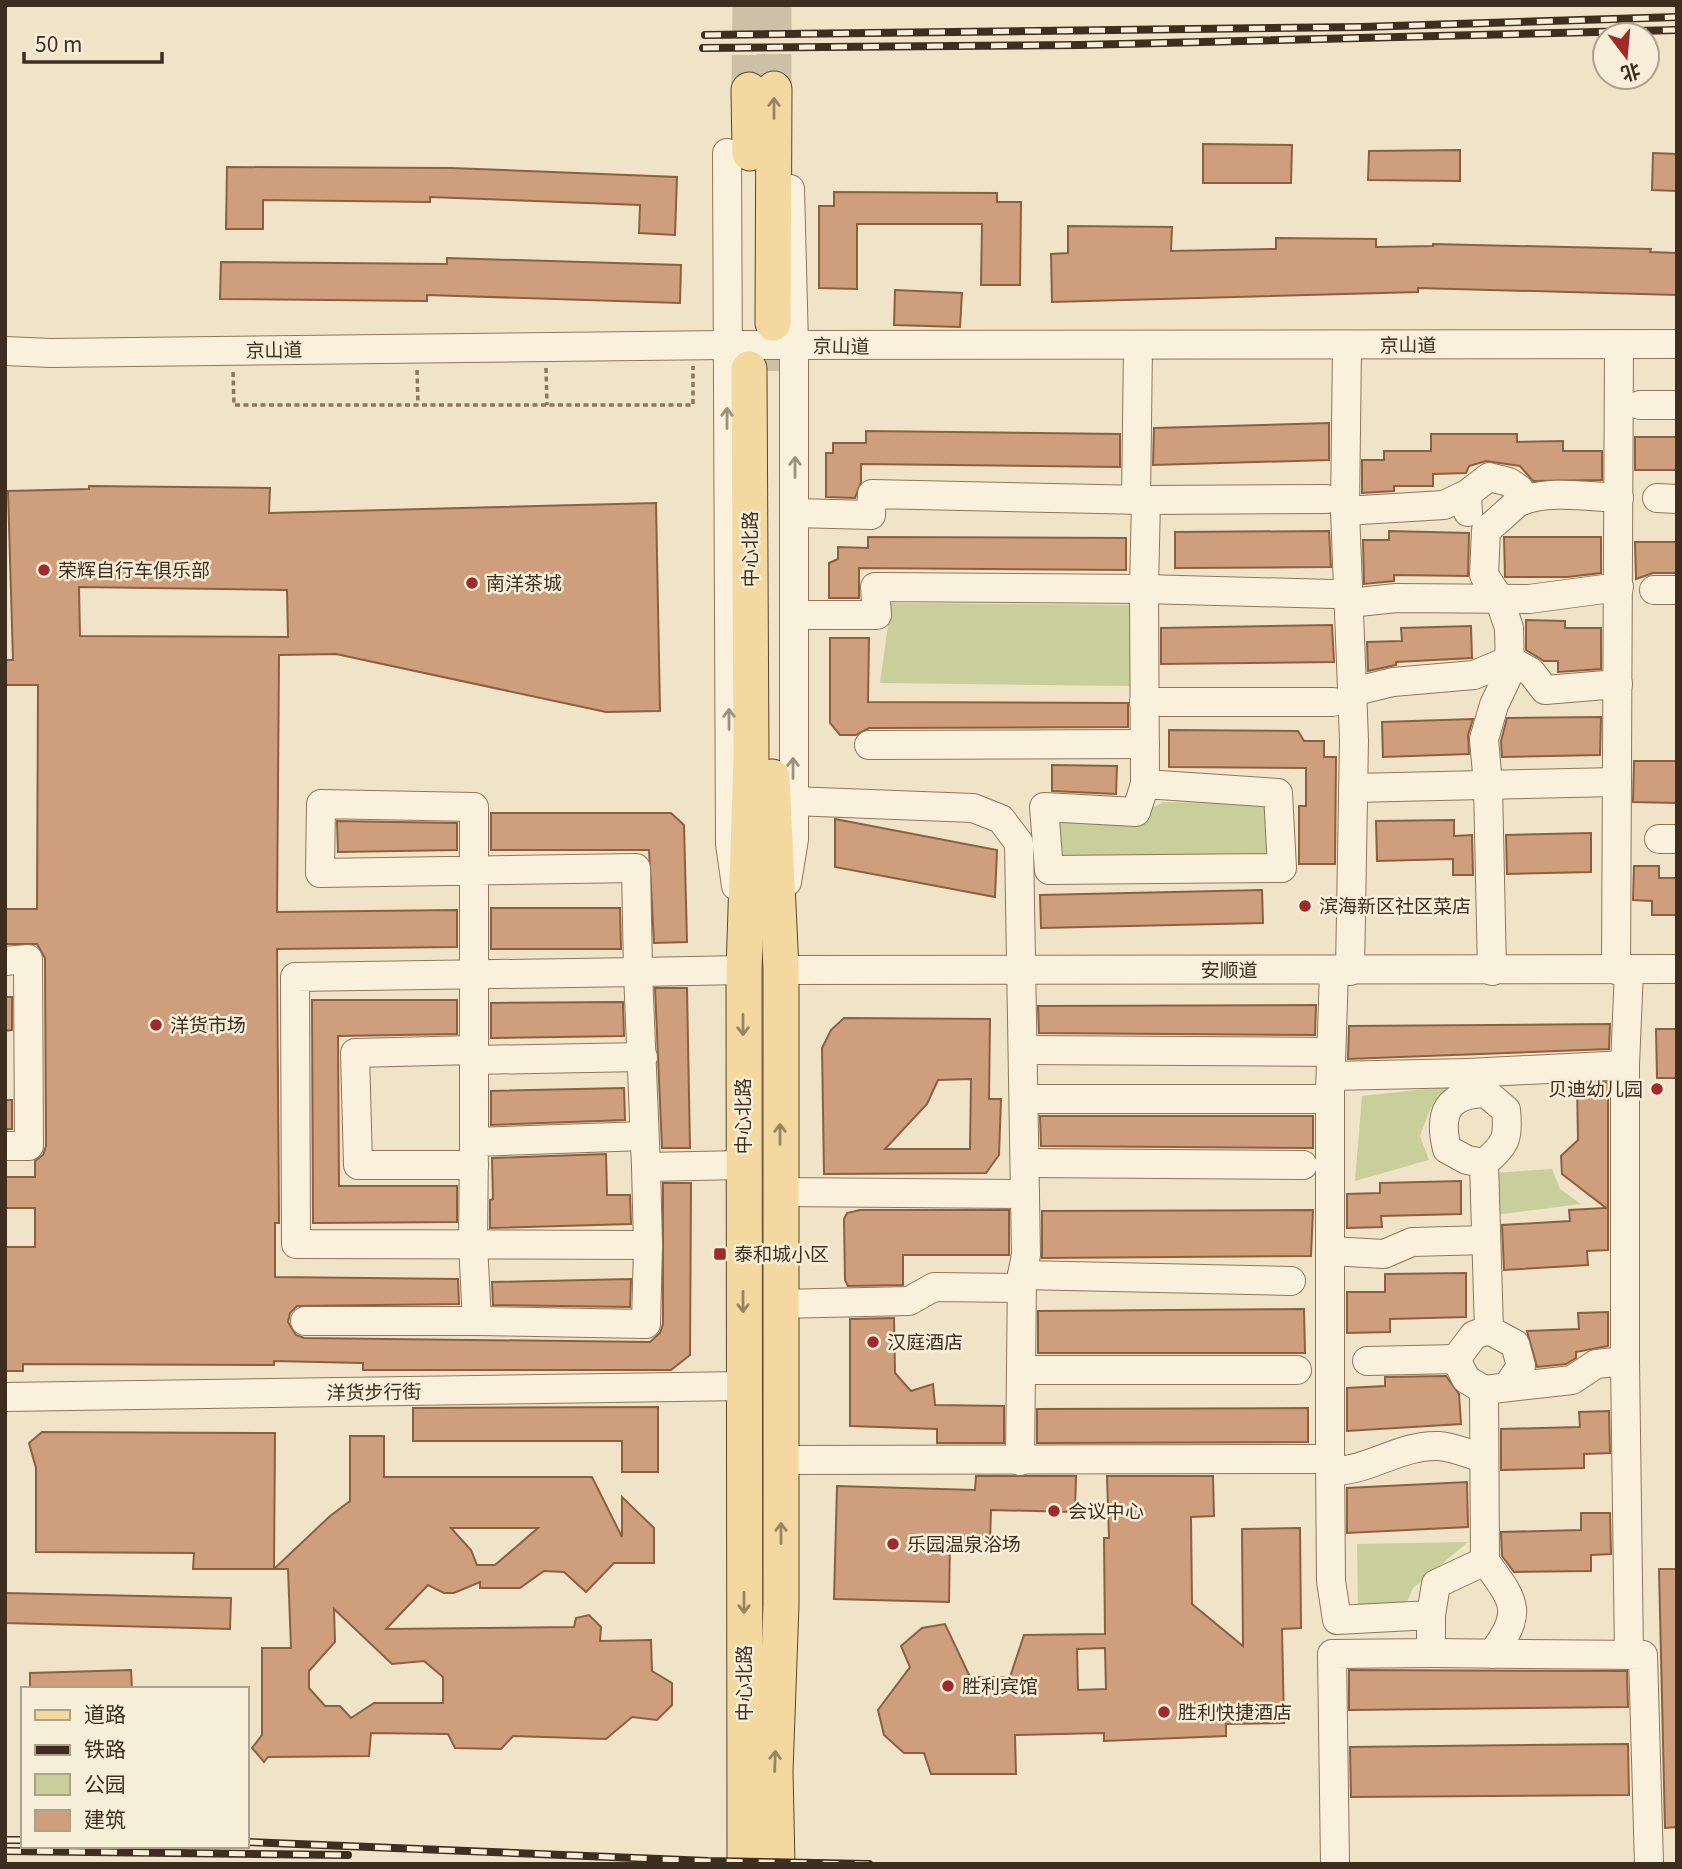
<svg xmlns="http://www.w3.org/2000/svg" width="1682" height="1869" font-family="Georgia,'Noto Sans SC',serif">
	<rect width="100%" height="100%" fill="#f0e4c8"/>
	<g fill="#c9cf9b">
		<path d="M891,603L1131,605L1130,686L880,683Z"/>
		<path d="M1163,802L1270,803V860L1055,867V813H1143Z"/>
		<path d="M1452,1086L1431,1107L1420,1136L1429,1160L1355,1181L1362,1096Z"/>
		<path d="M1552,1169L1560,1189L1581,1204L1493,1215L1492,1173Z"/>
		<path d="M1468,1542L1413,1588L1404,1609L1358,1614L1357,1544Z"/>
	</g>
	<g fill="#cf9f7d" stroke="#8d5f41" stroke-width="2" fill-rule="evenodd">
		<path d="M1203,144L1292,145L1291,183H1203Z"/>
		<path d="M1460,150V181L1368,180L1369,151Z"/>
		<path d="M1653,153L1677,154V191L1652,190Z"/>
		<path d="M227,167L451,168L677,177L675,235L639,233L640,205L430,197V202L263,200V229H226Z"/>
		<path d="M834,192L997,193V202H1021L1020,285H981L982,224H857V289L819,288V206H834Z"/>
		<path d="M1068,226L1172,227L1171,251L1276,249V238L1376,239V247L1433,246V244L1651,249L1650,252L1677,253V295L1418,288V292L1052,302L1051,254L1068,253Z"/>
		<path d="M447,258L681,265L680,303L427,295V301L220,299L221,262L447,264Z"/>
		<path d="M895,290L962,293L960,327L894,325Z"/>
		<path d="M1329,423V460L1153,465L1154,428Z"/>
		<path d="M866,431L1120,434V467L861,464V482L855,498L826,497V453H833V443H866Z"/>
		<path d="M1431,434H1517V442L1563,441V451H1602V480L1533,481L1520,466L1486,461L1469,466L1466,473L1433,474V486H1394V491L1362,493V460H1384V451H1431Z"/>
		<rect x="1635" y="437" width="42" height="33"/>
		<path d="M89,486L270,488L269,513L656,503L660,711L606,712L336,654L279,655L277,912L457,910V947L277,949L279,1223H275V1277L458,1279L459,1304L297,1306L290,1313L288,1322L296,1335L304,1338L650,1342L660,1333L663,1324V1183H691L690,1355L671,1370H363V1363L274,1361V1365L23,1364V1371H5V1247H35V1208H5V1177H35V1161L43,1155L46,1146L45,958L37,944H5V909H37L38,685H5V660H13L8,491L89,489ZM79,587L287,590L288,637L80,636Z"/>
		<path d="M1329,531L1331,567L1175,568V532Z"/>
		<path d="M1389,531L1469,533L1468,576L1394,575V581L1364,584L1363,540H1389Z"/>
		<path d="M868,537L1126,538V570L859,568V598H829V563L838,559V547L868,548Z"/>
		<path d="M1504,537H1601V573L1567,577H1505Z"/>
		<path d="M1635,542H1677V573H1653L1636,579Z"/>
		<path d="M1526,620L1565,621V628H1601V669L1558,672V661H1544L1526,650Z"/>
		<path d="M1332,625L1334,662L1161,664V628Z"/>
		<path d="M1471,626L1472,658L1396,662V665L1368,671L1367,642L1402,641L1401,628Z"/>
		<path d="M830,638H869L868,702L1128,703V727L869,728L856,735H840L830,723Z"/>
		<path d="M1601,717L1600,755L1502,757L1501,741L1507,718Z"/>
		<path d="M1473,719L1468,735L1469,754L1383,757L1382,722Z"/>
		<path d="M1169,730L1298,731L1304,741H1324V757H1336L1335,864H1299V806H1306V768L1169,767Z"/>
		<path d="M1634,761H1677V803L1633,802Z"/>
		<path d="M1052,765L1117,766L1116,794L1052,791Z"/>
		<path d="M491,813H671L684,825L687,942L654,943L649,850H491Z"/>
		<path d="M835,819L997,850L995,897L835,867Z"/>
		<path d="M1454,820V836L1472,835L1473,875H1453V859L1377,861L1376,821Z"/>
		<path d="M337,821L457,823V850L338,852Z"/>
		<path d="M1591,833V872L1507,874L1506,835Z"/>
		<path d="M1634,866H1659V878H1677V915H1652V901L1633,900Z"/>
		<path d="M1262,890L1263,923L1041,928L1040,895Z"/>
		<path d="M491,908H620L621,949H491Z"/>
		<path d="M655,988H687L690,1148H662Z"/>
		<path d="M5,997H12V1030L5,1031Z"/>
		<path d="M312,1000H457V1034L338,1036L339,1186H457V1222L313,1223Z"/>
		<path d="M623,1002L624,1036L491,1038V1003Z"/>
		<path d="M1316,1005L1315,1035L1039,1033L1038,1006Z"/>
		<path d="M844,1018L990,1019L989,1099H1001L999,1155L986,1173L824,1174L822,1048L831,1030ZM971,1079L970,1149H885L927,1104L938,1080Z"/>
		<path d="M1610,1024L1609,1049L1348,1059L1349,1026Z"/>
		<path d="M1656,1029H1677V1078H1657Z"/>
		<path d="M1608,1082V1250L1587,1251L1588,1265L1504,1270L1502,1225L1570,1221L1569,1210L1606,1208L1562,1174L1561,1156L1578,1140L1577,1084Z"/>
		<path d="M624,1088L625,1120L491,1125V1091Z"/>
		<rect x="5" y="1100" width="7" height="29"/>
		<path d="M1040,1116H1313V1148L1041,1146Z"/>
		<path d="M606,1154L607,1195H630L631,1224L490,1228V1200L493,1199L492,1158Z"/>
		<path d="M1461,1181V1214L1381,1216L1382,1227L1347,1228V1194L1380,1193V1183Z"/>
		<path d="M860,1210H1009V1255H903V1285L848,1286L845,1280L844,1219L847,1213Z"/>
		<path d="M1313,1210L1311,1256L1042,1258V1211Z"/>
		<path d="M1466,1273V1317L1390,1319V1332L1347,1333V1292H1385V1274Z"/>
		<path d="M631,1279L630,1307L493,1305L492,1282Z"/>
		<path d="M1304,1309L1305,1353H1038V1311Z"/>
		<path d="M1608,1312V1346L1576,1352V1358L1566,1364L1537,1367L1527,1331L1579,1329L1578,1313Z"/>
		<path d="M894,1318L895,1373L911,1391L933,1384L935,1405L1004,1406V1443H937V1429L850,1426V1319Z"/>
		<path d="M1446,1376L1459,1394L1461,1424L1347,1431V1388L1385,1386V1377Z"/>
		<path d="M658,1407V1472H622V1441H413V1408Z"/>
		<path d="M1308,1408V1442L1037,1443V1409Z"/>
		<path d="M1609,1411L1610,1453L1584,1454V1468L1501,1470V1429L1580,1427L1579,1412Z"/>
		<path d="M42,1432L275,1433L274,1569H193L194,1553L36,1552V1468L29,1443Z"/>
		<path d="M350,1436H384V1477H592L622,1537V1497L654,1528V1563H614L586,1592L564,1572L544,1571L520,1588H480V1582L454,1593H444L428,1585L386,1629L574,1627L576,1618L589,1615L601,1627L600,1641L651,1640L652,1671L672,1683V1705L657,1720L632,1717L606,1739L513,1736L501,1749L455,1748L448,1734L371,1733L369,1756L268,1757L264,1762L252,1748L262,1735V1648H291L288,1569H274L330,1516L350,1501ZM451,1528H538L495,1565H477L471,1550ZM334,1609L392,1664L424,1661L443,1677V1703H374L351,1718L340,1706H325L309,1688V1671L335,1642Z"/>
		<path d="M976,1476H1076L1075,1512L991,1510L990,1542L950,1541L949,1602L834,1599L837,1486L975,1490Z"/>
		<path d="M1107,1476H1213L1214,1516L1191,1517L1192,1604L1243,1646L1242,1529L1300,1528L1301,1628L1282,1629L1284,1723L1226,1724V1736L1104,1741V1733L1015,1735L1016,1774H931L924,1753H904L884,1735L878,1710L910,1667L901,1646L922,1628L945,1624L970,1677H1010L1024,1635L1105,1634L1104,1538H1109ZM1105,1648L1106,1689L1078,1690L1077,1649Z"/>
		<path d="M1467,1482L1468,1527L1347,1533V1488Z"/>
		<path d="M1581,1513H1610L1611,1554L1591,1555V1571L1514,1572L1502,1556L1501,1532L1581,1530Z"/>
		<path d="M1659,1569H1677V1827L1665,1828Z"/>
		<path d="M5,1593L231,1598L230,1629L5,1623Z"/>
		<path d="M131,1670L132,1689H30V1673Z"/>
		<path d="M1349,1670L1627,1671L1628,1707L1349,1710Z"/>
		<path d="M1628,1744L1629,1795L1351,1797L1350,1747Z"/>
	</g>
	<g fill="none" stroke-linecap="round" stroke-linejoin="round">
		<g stroke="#ccc0a6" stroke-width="35" stroke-dasharray="35 18" stroke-linecap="butt">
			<path d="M774,89V5"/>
			<path d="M749,90L750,5"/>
			<path d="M772,371L773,323"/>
		</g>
		<defs>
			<g id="minor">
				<path d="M727,153L730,844L736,886"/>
				<path d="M1347,346L1345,511L1354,740L1350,971"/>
				<path d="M5,351L51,353L726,345L1677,344"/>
				<path d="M1640,405H1677"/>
				<path d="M1657,498L1677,499"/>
				<path d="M1136,500L1138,346"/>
				<path d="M1146,500L1326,499"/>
				<path d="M1345,511L1444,505L1467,494"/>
				<path d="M1468,512L1467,494L1489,477L1509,482L1519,489L1518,502"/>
				<path d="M1654,590H1677"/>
				<path d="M1349,603L1396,598L1529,599L1619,587"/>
				<path d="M794,615H877L875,587L1144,589L1146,500L872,494L871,515L795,513"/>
				<path d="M1352,692L1393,682L1474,675L1510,660L1531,672L1545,690L1618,684"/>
				<path d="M1144,702H1333"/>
				<path d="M869,745L1145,744"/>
				<path d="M1145,784L1136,812L1044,807L1049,870L1282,868L1278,793L1145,784L1144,589L1333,594"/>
				<path d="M1353,788L1617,782"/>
				<path d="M793,801L973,808L1001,819L1019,843L1026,1255L1022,1275L1020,1461"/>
				<path d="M1659,839H1677"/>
				<path d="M787,882L794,839V345L790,189"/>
				<path d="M5,961L28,959L29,1146H5"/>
				<path d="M781,970L1677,969"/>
				<path d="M1616,970L1619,345"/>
				<path d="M1492,971L1488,785L1484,739L1494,705L1510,671L1509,628L1499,598L1484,575L1486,530C1494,525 1515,504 1519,502C1548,489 1590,497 1619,498"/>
				<path d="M1023,1050L1331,1052"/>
				<path d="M474,1060L643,1057"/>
				<path d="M1468,1073L1625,1065"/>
				<path d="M1331,1076L1468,1073L1470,1093"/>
				<path d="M1024,1099H1330"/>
				<path d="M474,1142C474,1030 474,918 474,807L321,804L320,873L636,868L638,972L744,970"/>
				<path d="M1025,1163L1303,1165"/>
				<path d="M1484,1163L1467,1160L1447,1149C1438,1113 1447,1094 1486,1093L1506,1110C1509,1138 1506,1145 1484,1163L1489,1330"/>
				<path d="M474,1165H358L355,1053L474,1050"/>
				<path d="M646,1167L638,972L295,977L296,1244L648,1245L646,1167L743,1165"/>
				<path d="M780,1192L1025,1194"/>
				<path d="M1330,1251L1384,1254L1412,1242L1486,1240"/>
				<path d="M1022,1275L1291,1281"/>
				<path d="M780,1304L909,1301L934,1287L1022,1288"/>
				<path d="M305,1321H477L473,1244L474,1142L644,1136"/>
				<path d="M477,1321L646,1324L648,1245"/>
				<path d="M1456,1359L1474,1335L1489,1330L1515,1344L1521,1366L1507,1387"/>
				<path d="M1367,1361L1456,1359L1466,1379L1484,1390"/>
				<path d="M1625,1361V1065L1629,970"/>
				<path d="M1022,1370H1297"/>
				<path d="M5,1397L744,1386"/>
				<path d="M1330,1459L1331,1581L1337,1620L1431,1615V1653L1332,1654L1335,1864"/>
				<path d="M780,1460L1330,1459V1093L1334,971"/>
				<path d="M1331,1471C1368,1472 1401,1444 1439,1446C1453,1447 1469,1454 1483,1458"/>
				<path d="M1485,1561C1514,1601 1525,1611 1492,1654"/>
				<path d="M1431,1615L1436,1584L1485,1561L1484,1390L1572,1380L1596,1364L1625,1361L1629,1655"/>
				<path d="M1431,1653L1643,1655L1649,1864"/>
			</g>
			<g id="major">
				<path d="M749,90L750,153"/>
				<path d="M773,323L774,89"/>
				<path d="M772,777L781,970V1605L775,1771L777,1864"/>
				<path d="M745,1864L744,970L751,759L749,369"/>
			</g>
		</defs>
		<use href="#minor" stroke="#8d765c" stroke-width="30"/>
		<use href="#major" stroke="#5b4430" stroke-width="37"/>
		<g stroke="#8d765c" stroke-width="3.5" stroke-dasharray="5 3.5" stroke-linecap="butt">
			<path d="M546,368L547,405"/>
			<path d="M417,370L418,403"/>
			<path d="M233,372L234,405H693V366"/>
		</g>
		<use href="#minor" stroke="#faf1dc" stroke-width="28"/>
		<use href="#major" stroke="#f3d9a0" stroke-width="35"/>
		<defs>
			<g id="rail">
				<path d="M705,35L1362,27L1677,17"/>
				<path d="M703,48L1081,45L1677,30"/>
				<path d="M5,1840H23"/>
				<path d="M247,1842L708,1861L869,1864"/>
				<path d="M5,1851L348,1855"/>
			</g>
		</defs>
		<use href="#rail" stroke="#3d2e20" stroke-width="8"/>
		<use href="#rail" stroke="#f7eed8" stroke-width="5" stroke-dasharray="16" stroke-linecap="butt"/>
	</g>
	<defs><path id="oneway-shaft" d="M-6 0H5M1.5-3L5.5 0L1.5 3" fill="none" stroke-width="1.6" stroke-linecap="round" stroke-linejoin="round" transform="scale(1.75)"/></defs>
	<g stroke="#988460">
		<use href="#oneway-shaft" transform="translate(774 108) rotate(-90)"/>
		<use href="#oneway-shaft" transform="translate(743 1025) rotate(90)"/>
		<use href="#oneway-shaft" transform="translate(780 1134) rotate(-90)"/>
		<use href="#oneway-shaft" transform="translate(743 1302) rotate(90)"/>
		<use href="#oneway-shaft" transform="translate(781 1533) rotate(-90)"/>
		<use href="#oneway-shaft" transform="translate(744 1603) rotate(90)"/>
		<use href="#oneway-shaft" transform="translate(775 1761) rotate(-88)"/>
	</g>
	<g stroke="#9c907e">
		<use href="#oneway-shaft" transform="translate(727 418) rotate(-90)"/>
		<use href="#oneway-shaft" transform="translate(795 467) rotate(-90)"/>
		<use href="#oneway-shaft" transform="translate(729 719) rotate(-90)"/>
		<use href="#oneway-shaft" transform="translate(793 768) rotate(-90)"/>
	</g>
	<g fill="#9e2a2b" stroke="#f7eed8" stroke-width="2.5">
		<circle cx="44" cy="570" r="7"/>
		<circle cx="472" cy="583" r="7"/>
		<circle cx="1305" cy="906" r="7"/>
		<circle cx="156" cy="1025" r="7"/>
		<circle cx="1657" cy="1089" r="7"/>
		<rect x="713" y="1247" width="14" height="14" rx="3.5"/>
		<circle cx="873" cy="1342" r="7"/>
		<circle cx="1054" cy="1511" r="7"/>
		<circle cx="893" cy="1544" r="7"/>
		<circle cx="948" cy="1686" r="7"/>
		<circle cx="1164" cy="1712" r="7"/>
	</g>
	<g text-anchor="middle" stroke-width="5" stroke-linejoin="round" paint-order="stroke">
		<g font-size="19" fill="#3d2e20" stroke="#f7eed8">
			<text x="1408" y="352">京山道</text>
			<text transform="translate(841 346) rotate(1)" y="7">京山道</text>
			<text transform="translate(274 350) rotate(-1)" y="7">京山道</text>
			<text transform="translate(750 549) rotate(-90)" y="7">中心北路</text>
			<text x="1229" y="977">安顺道</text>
			<text transform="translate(743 1116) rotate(-90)" y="7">中心北路</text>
			<text transform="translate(374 1392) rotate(-1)" y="7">洋货步行街</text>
			<text transform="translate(744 1683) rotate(-90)" y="7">中心北路</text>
		</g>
		<g font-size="19" fill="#3d2e20" stroke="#f7eed8" text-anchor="start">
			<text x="58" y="577">荣辉自行车俱乐部</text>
			<text x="486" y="590">南洋茶城</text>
			<text x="1319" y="913">滨海新区社区菜店</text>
			<text x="170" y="1032">洋货市场</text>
			<text x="1643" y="1096" text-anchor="end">贝迪幼儿园</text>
			<text x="734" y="1261">泰和城小区</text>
			<text x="887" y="1349">汉庭酒店</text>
			<text x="1068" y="1518">会议中心</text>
			<text x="907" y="1551">乐园温泉浴场</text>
			<text x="962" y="1693">胜利宾馆</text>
			<text x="1178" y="1719">胜利快捷酒店</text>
		</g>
	</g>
	<rect width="1682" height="1869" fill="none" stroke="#3d2e20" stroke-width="14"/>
	<rect x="21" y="1687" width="228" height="161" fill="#f7eed8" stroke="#ada18e" stroke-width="2"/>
	<rect x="35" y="1710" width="35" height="10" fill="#f3d9a0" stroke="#ada18e" stroke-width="2"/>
	<text x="84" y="1722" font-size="21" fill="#3d2e20">道路</text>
	<rect x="35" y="1745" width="35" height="10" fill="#3d2e20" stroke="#ada18e" stroke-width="2"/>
	<text x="84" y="1757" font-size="21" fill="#3d2e20">铁路</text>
	<rect x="35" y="1774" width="35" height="21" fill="#c9cf9b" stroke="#ada18e" stroke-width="2"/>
	<text x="84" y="1792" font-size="21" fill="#3d2e20">公园</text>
	<rect x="35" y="1810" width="35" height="21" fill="#cf9f7d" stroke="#ada18e" stroke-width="2"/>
	<text x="84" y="1827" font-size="21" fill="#3d2e20">建筑</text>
	<g transform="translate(1626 56) rotate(164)"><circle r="33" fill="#f7eed8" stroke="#ada18e" stroke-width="2"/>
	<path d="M0-5L12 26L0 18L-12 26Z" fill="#9e2a2b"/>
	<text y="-10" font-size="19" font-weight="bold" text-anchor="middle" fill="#3d2e20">北</text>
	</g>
	<path d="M24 52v10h138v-10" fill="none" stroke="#3d2e20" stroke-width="3.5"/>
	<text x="35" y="52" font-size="21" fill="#3d2e20" stroke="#f7eed8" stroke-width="5" paint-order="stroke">50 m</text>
</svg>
